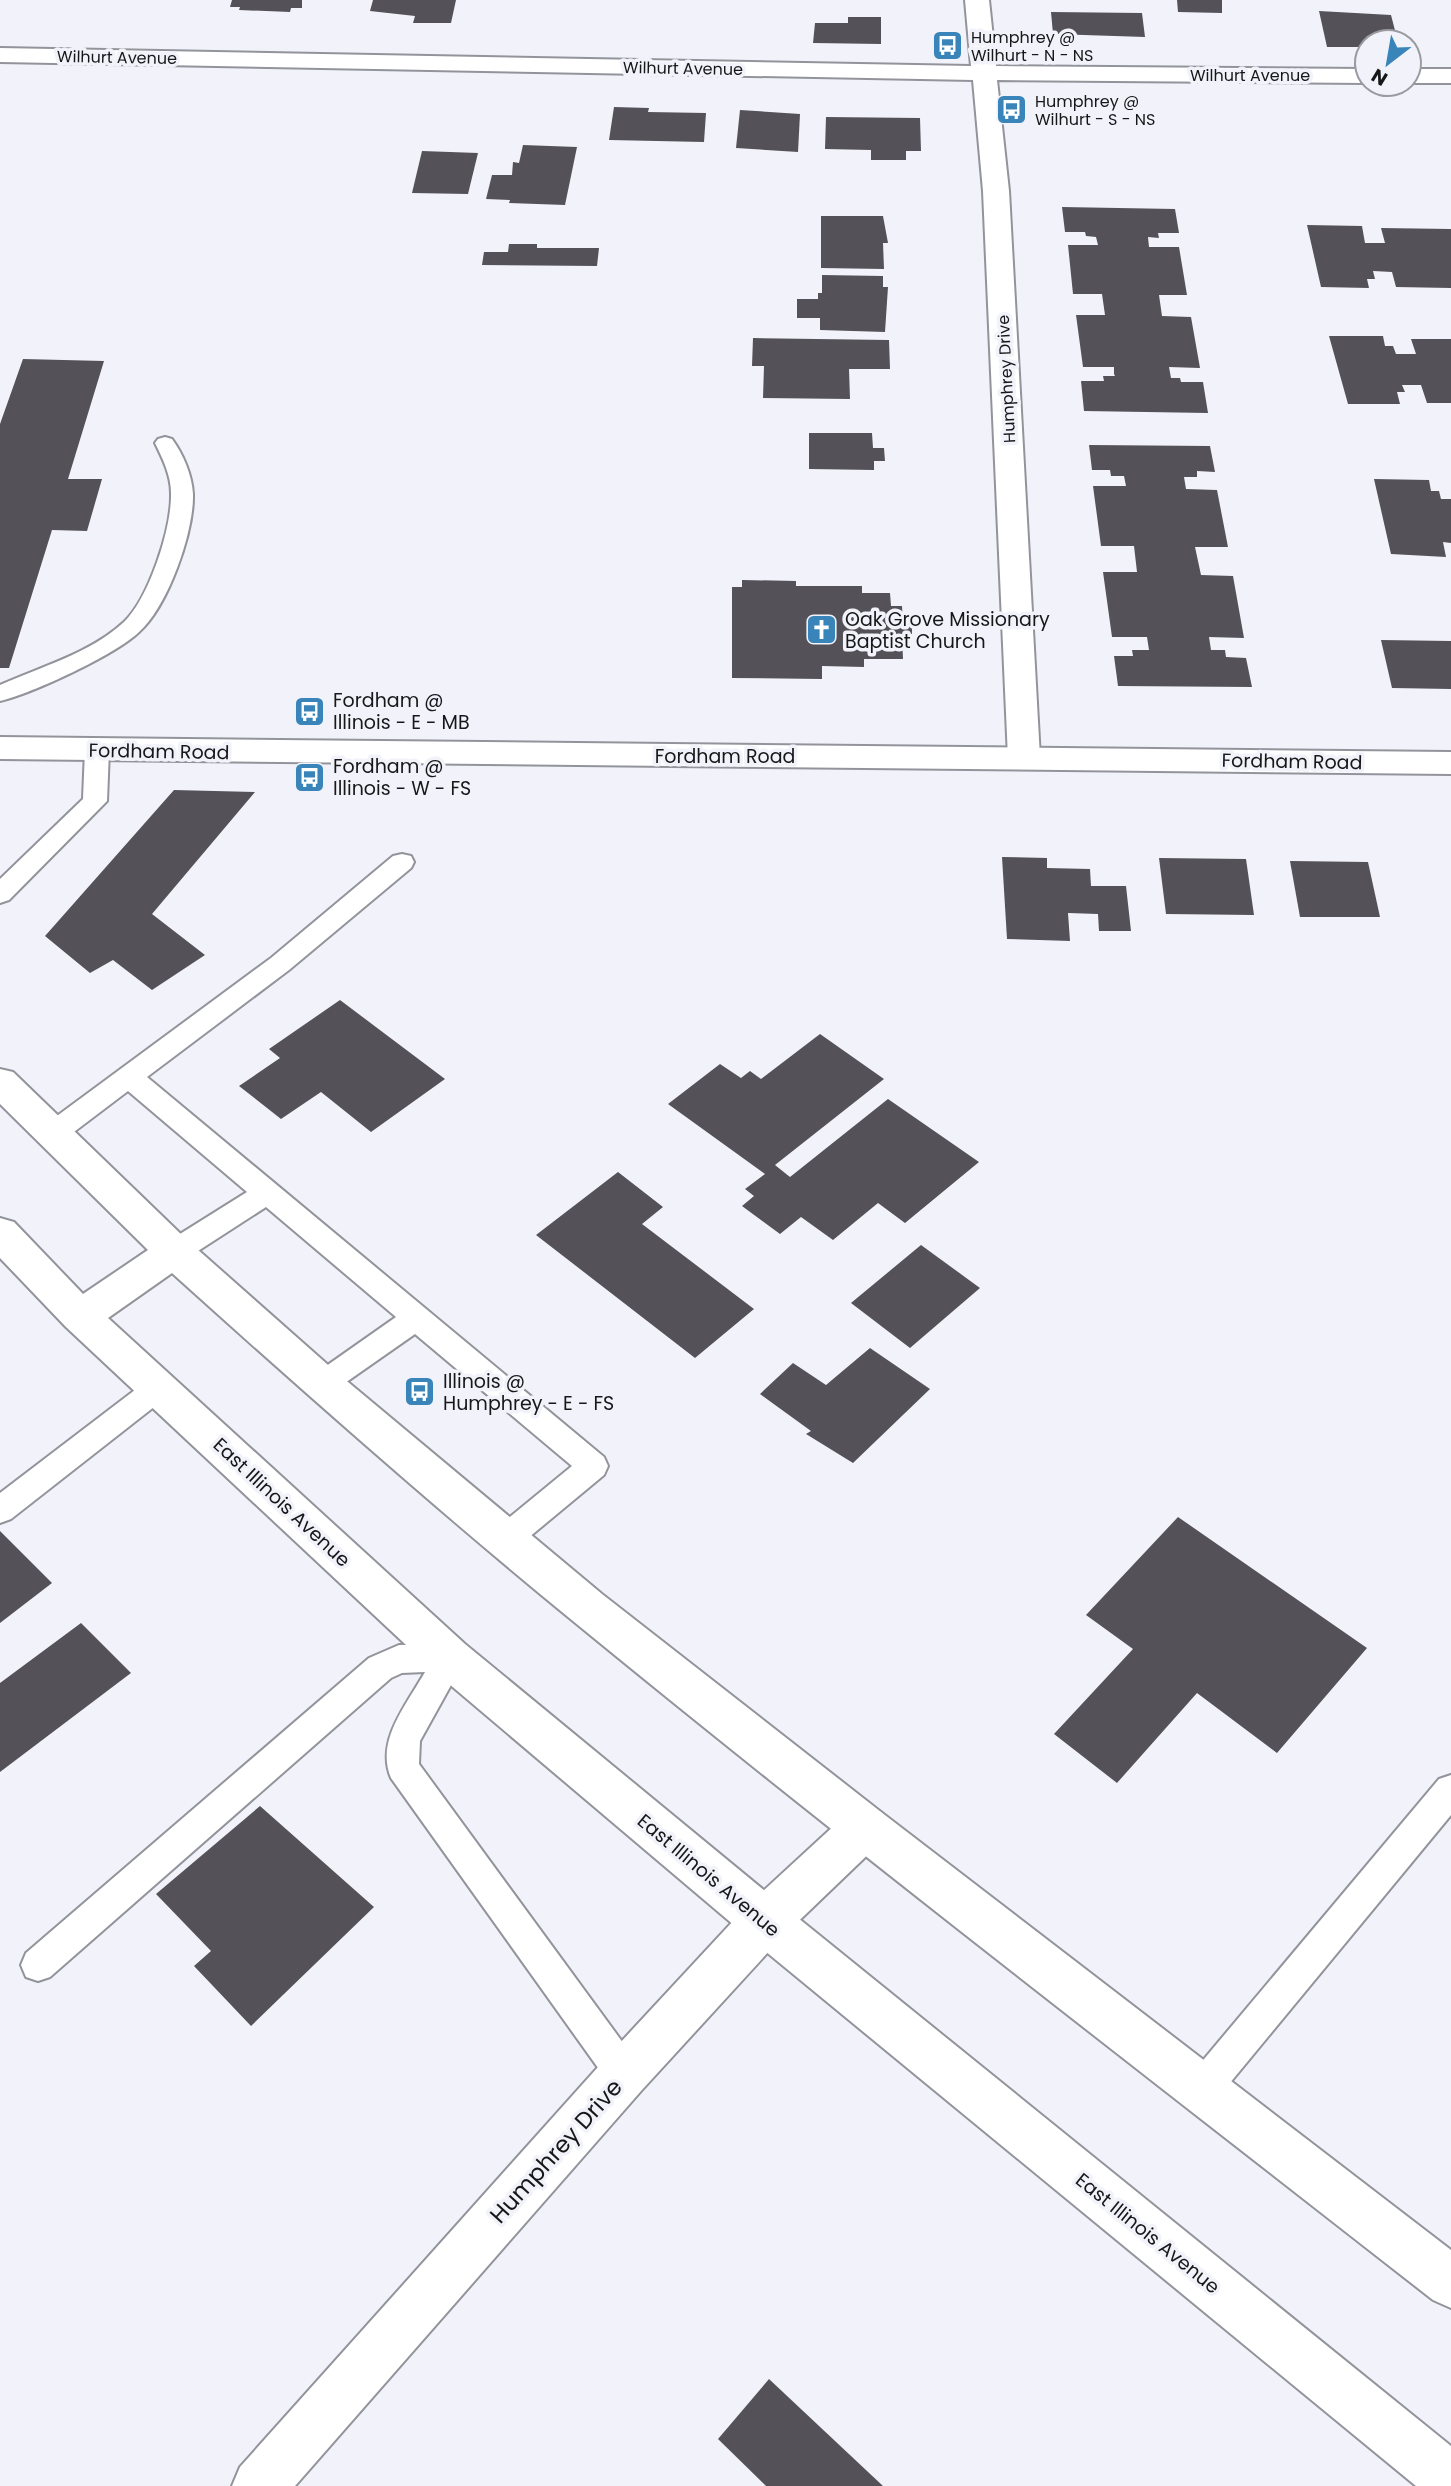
<svg xmlns="http://www.w3.org/2000/svg" width="1451" height="2486" font-family="Poppins,sans-serif">
	<rect width="100%" height="100%" fill="#f2f3fa"/>
	<g fill="#545258">
		<path d="M232,0H302V8H291L290,12L239,10L240,7H230Z"/>
		<path d="M373,0H456L451,23H413L415,16L370,11Z"/>
		<path d="M1177,0H1222V13L1178,12Z"/>
		<path d="M1319,11L1391,15L1398,42H1367V47H1327Z"/>
		<path d="M1051,12L1142,13L1145,37L1053,34Z"/>
		<path d="M848,17H881V44L813,43L815,23H848Z"/>
		<path d="M614,107L649,108L648,112L706,113L704,142L609,140Z"/>
		<path d="M740,110L800,114L798,152L736,148Z"/>
		<path d="M826,117L920,118L921,151H906V160H871V150L825,149Z"/>
		<path d="M523,145L577,147L565,205L509,203L510,200L486,199L492,175H512L513,162L519,163Z"/>
		<path d="M422,151L478,153L468,194L412,193Z"/>
		<path d="M1062,207L1175,209L1179,233H1158L1159,238L1148,237L1149,247H1179L1187,295H1159L1162,316L1191,317L1200,368L1169,367L1171,378H1180L1181,382H1203L1208,413L1084,411L1081,381H1104L1103,376H1115L1114,374V367H1083L1076,315H1105L1102,294H1073L1068,245H1098L1096,237L1086,236L1085,232H1065Z"/>
		<path d="M821,216H883L888,243H883L884,269L821,268Z"/>
		<path d="M1307,225L1362,226L1365,243H1385L1381,228L1451,229V288L1396,287L1392,272L1373,271L1375,279H1367L1369,288L1321,287Z"/>
		<path d="M509,244H537V248H599L597,266L482,265L484,252H508Z"/>
		<path d="M822,275L883,276V287H888L885,332L820,330V318H797V299H818V293H822Z"/>
		<path d="M1329,336H1383L1385,346H1393L1396,354H1416L1411,339H1451V403H1427L1421,385H1402L1405,392H1397L1400,404H1348Z"/>
		<path d="M753,338L889,340L890,369H849L850,399L763,398L764,366H752Z"/>
		<path d="M23,359L104,361L68,479H102L87,531L52,530L9,668H0V424Z"/>
		<path d="M809,433H872L873,448H884L885,461H874V470L809,469Z"/>
		<path d="M1089,445L1210,446L1215,472L1197,471V477H1184L1186,489L1217,490L1228,547H1195L1201,575L1233,576L1244,638L1209,637L1211,650H1225L1226,657L1246,658L1252,687L1118,686L1114,656H1133L1132,650H1149L1147,637H1112L1103,572H1137L1134,546H1101L1093,486H1126L1124,476H1111L1110,470H1092Z"/>
		<path d="M1374,479L1429,480L1431,491H1439L1441,499H1451V543L1443,542L1446,557L1391,554Z"/>
		<path d="M742,580L796,581V586H862V593H890L891,606H902L903,625H912V636H902L903,659H864V667L822,666V679L732,678V587H742Z"/>
		<path d="M1381,640L1451,641V689L1392,688Z"/>
		<path d="M174,790L255,792L152,914L205,955L152,990L113,960L90,973L45,936Z"/>
		<path d="M1002,857L1047,858V868L1090,869L1091,886H1126L1131,931H1099L1098,914L1068,913L1070,941L1007,939Z"/>
		<path d="M1159,858L1246,859L1254,915L1166,914Z"/>
		<path d="M1290,861L1368,862L1380,917H1300Z"/>
		<path d="M340,1000L445,1079L371,1132L321,1092L281,1119L239,1086L280,1058L269,1049Z"/>
		<path d="M820,1034L884,1079L775,1165L790,1177L888,1099L979,1162L905,1223L878,1203L833,1240L801,1217L780,1234L742,1206L754,1196L745,1189L765,1174L668,1104L720,1064L741,1078L750,1071L761,1079Z"/>
		<path d="M618,1172L663,1207L642,1224L754,1309L695,1358L536,1235Z"/>
		<path d="M921,1245L980,1288L910,1348L851,1303Z"/>
		<path d="M870,1348L930,1389L853,1463L806,1434L811,1431L760,1394L793,1363L826,1385Z"/>
		<path d="M1178,1517L1367,1648L1277,1753L1197,1693L1117,1783L1054,1734L1133,1649L1086,1615Z"/>
		<path d="M0,1531L52,1583L0,1623Z"/>
		<path d="M81,1623L131,1673L0,1772V1683Z"/>
		<path d="M260,1806L374,1907L251,2026L194,1966L211,1951L156,1894Z"/>
		<path d="M769,2379L883,2486H766L718,2439Z"/>
	</g>
	<g fill="none" stroke-linecap="round" stroke-linejoin="round">
		<defs>
			<g id="service">
				<path d="M165,437L172,439C183,454 192,475 193,494C194,532 168,606 139,632C115,655 33,693 0,701V685C40,667 91,653 124,622C149,598 172,528 171,493C171,476 163,459 155,443L158,439Z"/>
				<path d="M97,742L105,745L109,750L107,801L9,900L0,903V879L83,799L85,750L89,745Z"/>
				<path d="M402,854L411,856L414,862L411,868L289,970L147,1077L604,1457L608,1466L604,1475L516,1548L505,1552L494,1548L490,1539L494,1530L572,1466L415,1334L332,1392L322,1396L312,1392L307,1384L312,1376L396,1317L266,1207L184,1260L174,1263L164,1260L160,1252L164,1244L247,1192L128,1091L62,1141L52,1144L42,1141L38,1134L42,1127L271,958L393,856Z"/>
				<path d="M158,1376L168,1380L173,1388L168,1396L11,1519L0,1523V1493L148,1380Z"/>
				<path d="M450,1644L461,1648L466,1658L420,1741L419,1764L637,2062L642,2074L637,2086L624,2091L611,2086L391,1778C375,1741 407,1704 425,1672L402,1673L391,1678L50,1977L38,1981L26,1977L21,1965L26,1953L369,1658L399,1645Z"/>
				<path d="M1451,1775V1815L1215,2101L1202,2107L1189,2101L1184,2089L1189,2077L1439,1779Z"/>
			</g>
			<g id="minor">
				<path d="M965,0H989L996,66L1367,69V83L997,80L1009,191L1040,758L1036,766L1024,769L1012,766L1008,758L983,191L973,80L0,62V48L971,66Z"/>
				<rect x="1409" y="69" width="42" height="14"/>
				<path d="M865,1806L881,1812L888,1827L881,1842L782,1937L641,2091L295,2486H232L240,2467L607,2057L748,1905L849,1812Z"/>
			</g>
			<path id="tertiary" d="M0,737L1451,752V774L0,759Z"/>
			<path id="secondary" d="M0,1069L13,1072L188,1241L336,1372L602,1594L881,1812L1451,2250V2308L1433,2300C1146,2075 856,1853 573,1621C436,1509 304,1392 172,1273L108,1318L465,1644L782,1905L1451,2446V2486H1416L748,1937L435,1672L66,1327L0,1258V1218L14,1222L83,1294L148,1250L0,1104Z"/>
		</defs>
		<use href="#service" stroke="#93949b" stroke-width="4"/>
		<use href="#minor" stroke="#93949b" stroke-width="4"/>
		<use href="#tertiary" stroke="#93949b" stroke-width="4"/>
		<use href="#secondary" stroke="#93949b" stroke-width="4"/>
		<use href="#service" fill="#fff" fill-rule="evenodd"/>
		<use href="#minor" fill="#fff" fill-rule="evenodd"/>
		<use href="#tertiary" fill="#fff" fill-rule="evenodd"/>
		<use href="#secondary" fill="#fff" fill-rule="evenodd"/>
	</g>
	<defs>
		<symbol id="bus-square" viewBox="-11 -11 22 22"><rect x="-9" y="-9" width="18" height="18" rx="4" fill="#3984b8" stroke="#f2f3fa"/><path d="M-5-6H5V4H4V6H2V4H-2V6H-4V4H-5ZM-3.5-4V0h7V-4ZM-3.5 1.2v1.5H-2V1.2ZM2 1.2v1.5H3.5V1.2Z" fill="#fff"/></symbol>
		<symbol id="church-square" viewBox="-11 -11 22 22"><rect x="-9" y="-9" width="18" height="18" rx="4" fill="#3984b8" stroke="#f2f3fa"/><path d="M-1.2-6h2.4v3.5h3.3v2.4h-3.3V6h-2.4V-.1h-3.3v-2.4h3.3Z" fill="#fff"/></symbol>
	</defs>
	<g fill-rule="evenodd">
		<use href="#bus-square" x="930" y="28" width="35" height="35"/>
		<use href="#bus-square" x="994" y="92" width="35" height="35"/>
		<use href="#church-square" x="804" y="612" width="35" height="35"/>
		<use href="#bus-square" x="292" y="694" width="35" height="35"/>
		<use href="#bus-square" x="292" y="760" width="35" height="35"/>
		<use href="#bus-square" x="402" y="1374" width="35" height="35"/>
	</g>
	<g text-anchor="middle" stroke-width="7" stroke-linejoin="round" paint-order="stroke">
		<g font-size="16" fill="#17171a" stroke="#f2f3fa" text-anchor="start">
			<text x="971" y="43">Humphrey @<tspan x="971" dy="18">Wilhurt - N - NS</tspan></text>
			<text x="1035" y="107">Humphrey @<tspan x="1035" dy="18">Wilhurt - S - NS</tspan></text>
		</g>
		<g font-size="16" fill="#17171a" stroke="#f2f3fa">
			<text transform="translate(117 57) rotate(1)" y="6">Wilhurt Avenue</text>
			<text transform="translate(683 68) rotate(1)" y="6">Wilhurt Avenue</text>
			<text x="1250" y="81">Wilhurt Avenue</text>
			<text transform="translate(1006 379) rotate(-93)" y="6">Humphrey Drive</text>
		</g>
		<g font-size="19" fill="#17171a" stroke="#f2f3fa" text-anchor="start">
			<text x="845" y="626">Oak Grove Missionary<tspan x="845" dy="22">Baptist Church</tspan></text>
			<text x="333" y="707">Fordham @<tspan x="333" dy="22">Illinois - E - MB</tspan></text>
			<text x="333" y="773">Fordham @<tspan x="333" dy="22">Illinois - W - FS</tspan></text>
			<text x="443" y="1388">Illinois @<tspan x="443" dy="22">Humphrey - E - FS</tspan></text>
		</g>
		<g font-size="19" fill="#17171a" stroke="#f2f3fa">
			<text transform="translate(159 751) rotate(1)" y="7">Fordham Road</text>
			<text x="725" y="763">Fordham Road</text>
			<text transform="translate(1292 761) rotate(1)" y="7">Fordham Road</text>
			<text transform="translate(282 1502) rotate(43)" y="7">East Illinois Avenue</text>
			<text transform="translate(709 1875) rotate(40)" y="7">East Illinois Avenue</text>
			<text transform="translate(1148 2233) rotate(39)" y="7">East Illinois Avenue</text>
		</g>
		<g font-size="23" fill="#17171a" stroke="#f2f3fa">
			<text transform="translate(556 2151) rotate(-48)" y="8">Humphrey Drive</text>
		</g>
	</g>
	<g transform="translate(1388 63) rotate(211)"><circle r="33" fill="#f2f3fa" stroke="#9a9ba0" stroke-width="2"/>
	<path d="M0-5L12 26L0 18L-12 26Z" fill="#3984b8"/>
	<text y="-10" font-size="19" font-weight="bold" text-anchor="middle" fill="#17171a">N</text>
	</g>
</svg>
